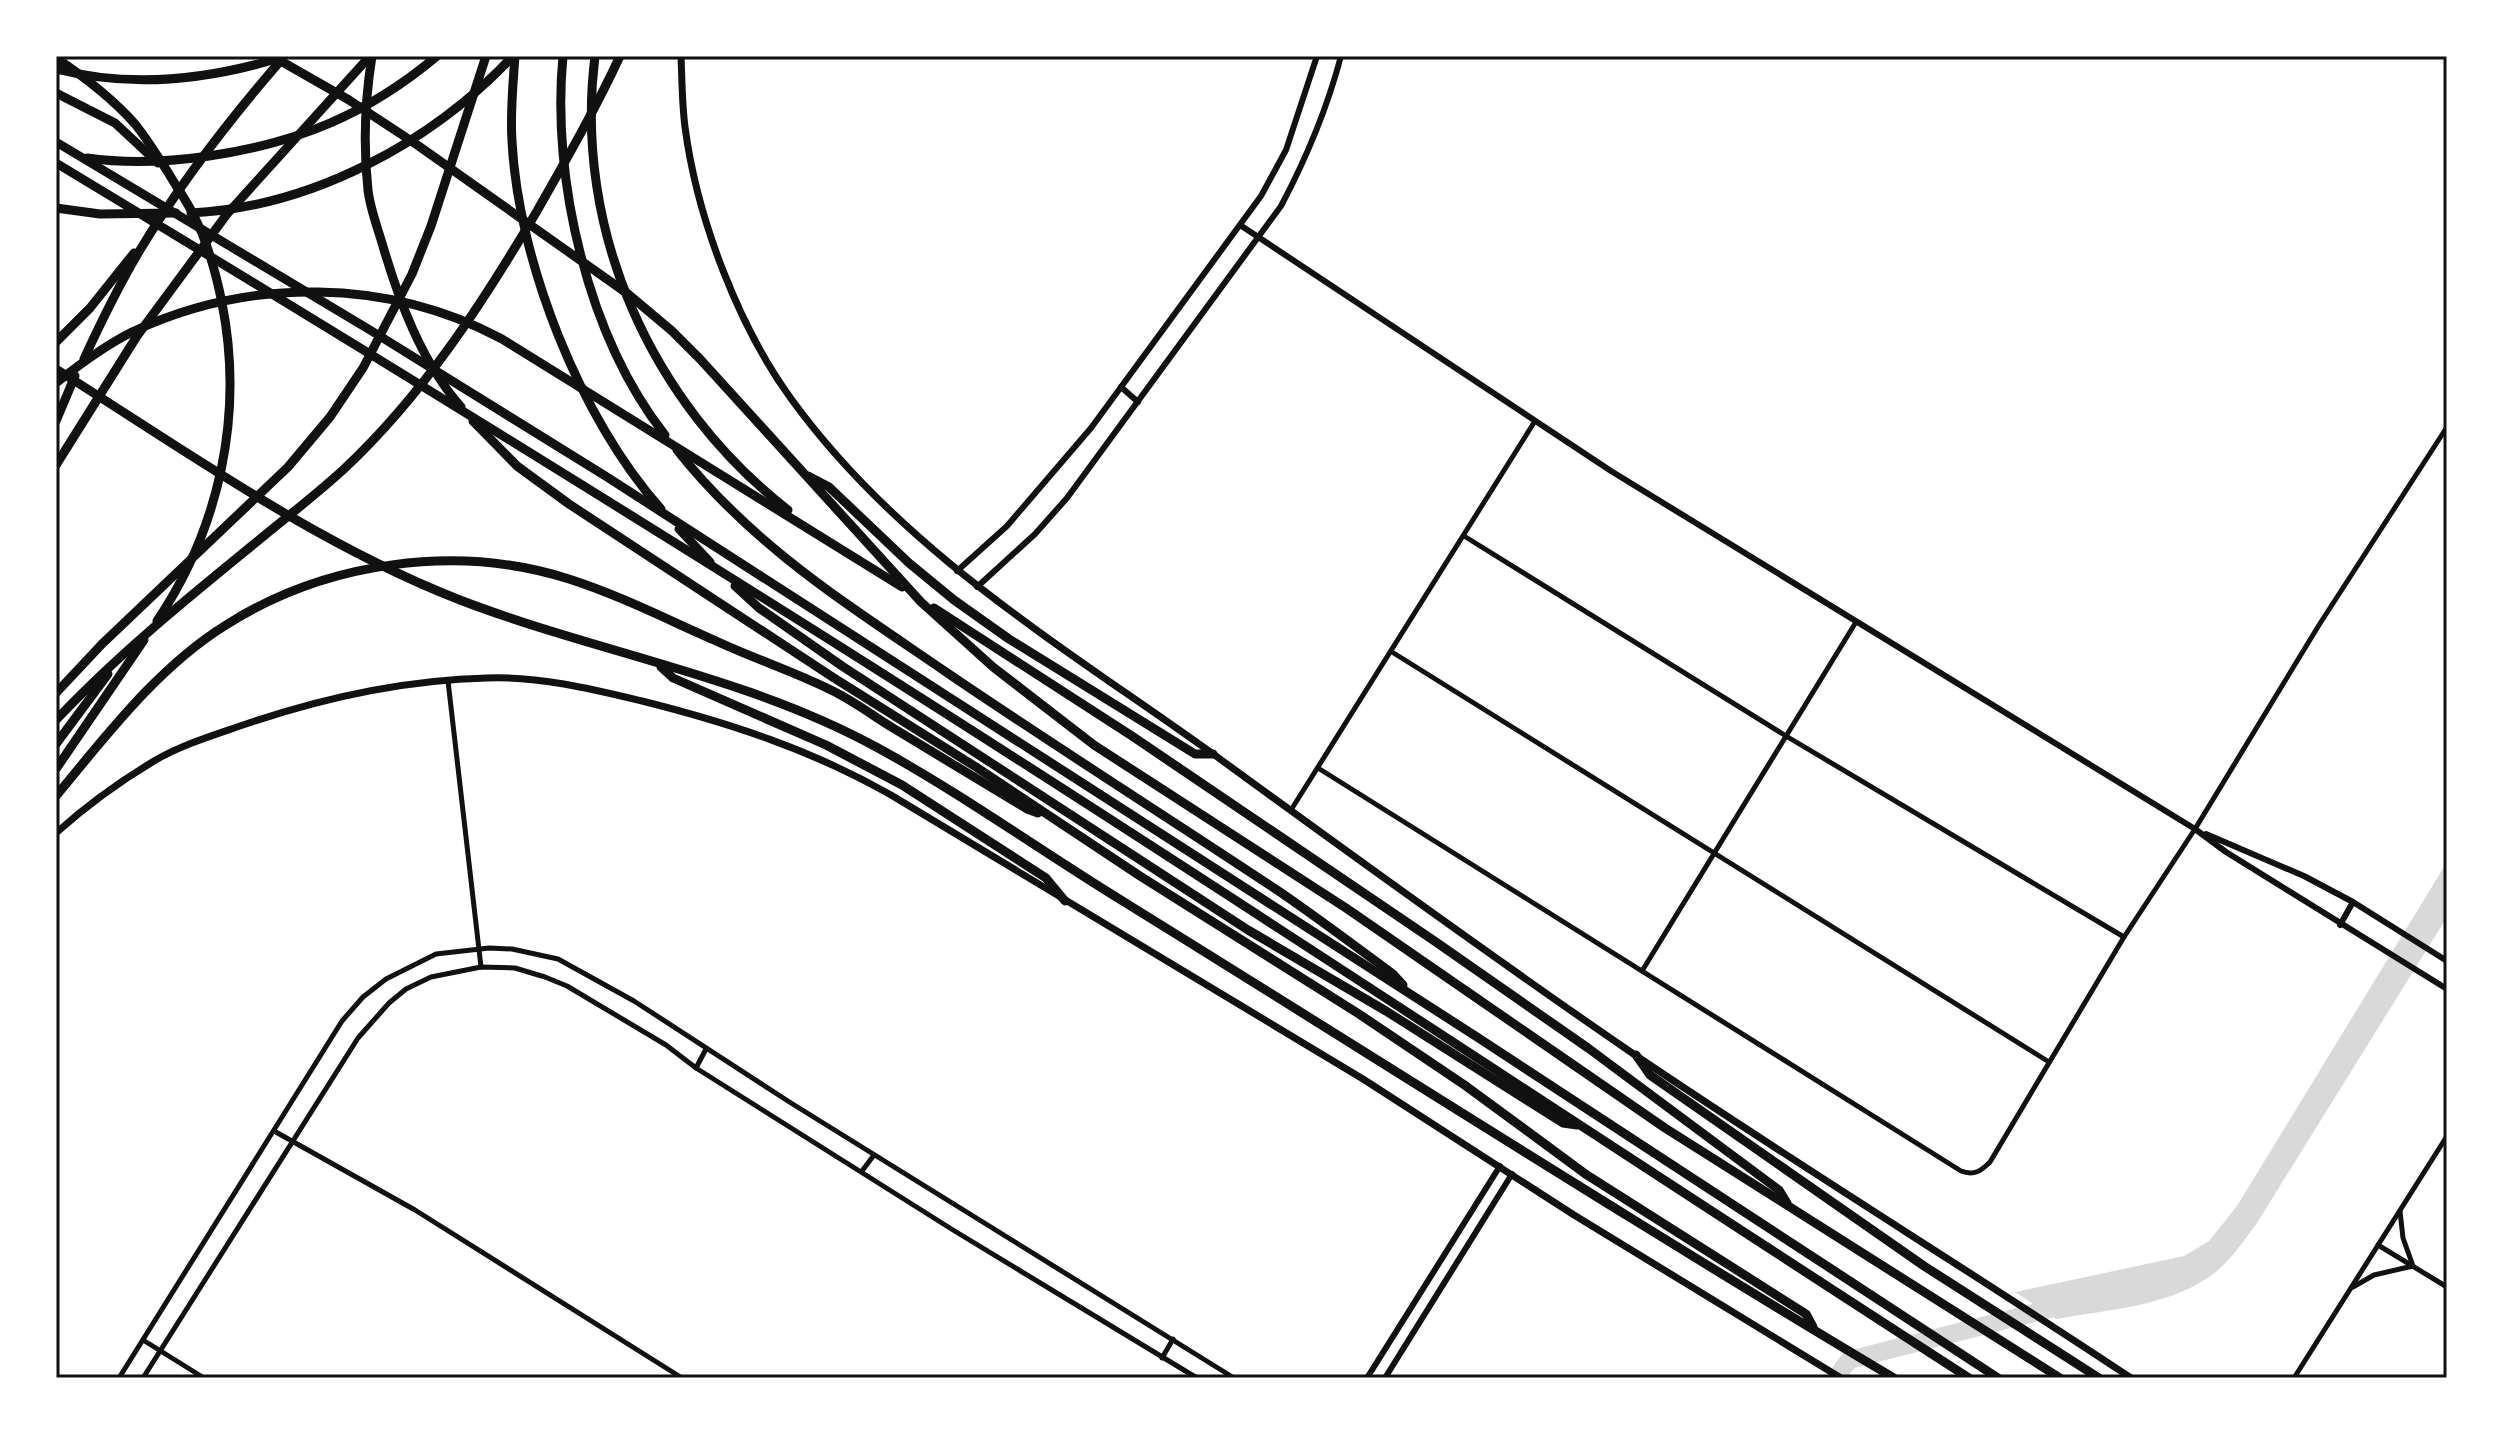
<svg xmlns="http://www.w3.org/2000/svg" width="2503" height="1434" font-family="'Fira Sans Condensed',sans-serif">
	<rect width="100%" height="100%" fill="#fff"/>
	<path fill="#d9d9d9" d="M2447,862V917L2257,1223C2242,1243 2228,1265 2206,1279C2163,1307 2106,1310 2056,1319L2015,1292L2184,1256L2209,1241L2237,1206Z"/>
	<g fill="none" stroke-linecap="round" stroke-linejoin="round">
		<path stroke="#d9d9d9" stroke-width="18" d="M1836,1378L1849,1360L2065,1305"/>
		<g stroke="#111" stroke-width="5">
			<path d="M1464,536L1786,736L2124,937"/>
			<path d="M1392,652L2049,1062"/>
			<path d="M448,681L481,967"/>
			<path d="M1318,768L1961,1171C1974,1176 1981,1171 1990,1162L2124,937L2195,829L2319,625L2447,427"/>
			<path d="M1291,810L1535,421"/>
			<path d="M1642,971L1856,622"/>
			<path d="M696,1068L706,1049"/>
			<path d="M274,1131L415,1210L682,1378"/>
			<path d="M862,1171L874,1155"/>
			<path d="M2378,1245L2447,1287"/>
			<path d="M2353,1287L2374,1275L2413,1266L2403,1238L2400,1211"/>
			<path d="M143,1340L204,1378"/>
			<path d="M1162,1358L1173,1339"/>
			<path d="M119,1378L342,1021L363,997L386,979L436,954L489,948L512,949L558,959L634,1001L791,1103L1234,1378"/>
			<path d="M143,1378L358,1038L389,1003L406,989L431,977L481,967L515,968L545,977L567,986L666,1045L696,1068L953,1230L1197,1378"/>
			<path d="M2294,1378L2447,1136"/>
		</g>
		<g stroke="#111" stroke-width="6">
			<path d="M1240,225L1611,471L2195,829L2226,852L2447,989"/>
			<path d="M1121,387L1138,402"/>
			<path d="M957,571L1007,526L1091,428L1261,196L1286,150L1317,56"/>
			<path d="M977,587L1035,534L1067,498L1281,206C1307,157 1327,109 1341,56"/>
			<path d="M2206,834L2304,876L2353,902L2447,961"/>
			<path d="M2340,925L2353,902"/>
			<path d="M1367,1378L1500,1166"/>
			<path d="M1385,1378L1512,1174"/>
		</g>
		<g stroke="#111" stroke-width="7">
			<path d="M681,56C682,79 682,104 685,127C697,218 738,326 792,400C904,554 1069,650 1220,759C1357,859 1495,959 1635,1055C1799,1166 1967,1269 2131,1378"/>
			<path d="M56,833C86,806 119,782 154,761C181,745 214,735 243,725C322,698 403,680 487,678C539,676 592,689 642,701C730,723 812,750 891,795L1363,1079L1574,1215L1841,1378"/>
		</g>
		<g stroke="#111" stroke-width="9">
			<path d="M272,56L349,100L413,142L628,294L672,331L700,359L921,602L993,667L1094,745L1346,908L1665,1128L2060,1378"/>
			<path d="M372,56C365,100 363,145 368,190C370,208 377,226 382,243C399,301 421,361 461,407"/>
			<path d="M515,56C513,84 510,113 512,141C518,261 581,420 661,509"/>
			<path d="M563,56C551,179 588,337 665,435"/>
			<path d="M595,56C573,230 651,403 788,510"/>
			<path d="M56,58C83,76 113,99 135,124C148,140 158,157 169,174C177,188 187,201 194,216C208,243 216,273 222,303C244,414 220,527 157,621"/>
			<path d="M56,69C130,88 207,80 279,58"/>
			<path d="M56,93L115,123L158,163"/>
			<path d="M56,142L370,330L607,477L1477,1037L1998,1378"/>
			<path d="M87,158C129,164 168,162 209,156C298,143 368,114 437,56"/>
			<path d="M56,163C313,318 568,475 822,635C1207,878 1586,1131 1969,1378"/>
			<path d="M56,208L100,214L176,213"/>
			<path d="M191,213C312,207 431,143 513,56"/>
			<path d="M56,342L90,308L134,253"/>
			<path d="M84,359C101,322 119,285 140,250C181,182 230,119 282,59"/>
			<path d="M56,369C186,451 316,544 460,600C598,653 747,676 878,748C964,795 1045,854 1129,905C1384,1063 1637,1225 1894,1378"/>
			<path d="M56,383C80,364 104,346 132,332C249,277 388,278 502,339L902,587"/>
			<path d="M56,421L75,376"/>
			<path d="M473,421L517,466L569,504L834,678L976,767L1140,876L1359,1014L1466,1086L1587,1175L1806,1314L1813,1327"/>
			<path d="M677,450C753,546 847,604 946,672C1056,747 1169,818 1280,892C1318,918 1355,946 1393,974L1403,985"/>
			<path d="M56,465L137,336L227,214L370,56"/>
			<path d="M808,476L829,487L909,563L954,600L1009,639L1195,754H1213"/>
			<path d="M679,529L710,562"/>
			<path d="M735,586L759,608L842,666L1248,930L1386,1011L1563,1123L1577,1125"/>
			<path d="M934,608L1132,736L1433,940L1588,1048L1779,1190L1787,1203"/>
			<path d="M661,667L673,678L826,745L902,785L1046,878L1065,901"/>
			<path d="M56,693L102,644L288,467L330,417L363,368L412,274L431,226L486,56"/>
			<path d="M56,720C120,652 193,594 265,535C292,513 319,492 344,469C423,395 482,304 537,211C566,160 595,110 620,56"/>
			<path d="M56,744L108,674"/>
			<path d="M56,769L144,640"/>
			<path d="M56,796C106,736 158,667 226,625C325,562 456,543 569,579C619,595 666,619 714,640C752,658 793,671 831,690C852,700 872,715 893,728C937,755 982,782 1027,809L1038,813"/>
			<path d="M1636,1055L1650,1075L1924,1266L2099,1378"/>
		</g>
	</g>
	<rect width="2503" height="1434" fill="none" stroke="#ffffff" stroke-width="116"/>
	<rect x="58" y="58" width="2387" height="1318" fill="none" stroke="#111" stroke-width="3"/>
</svg>
